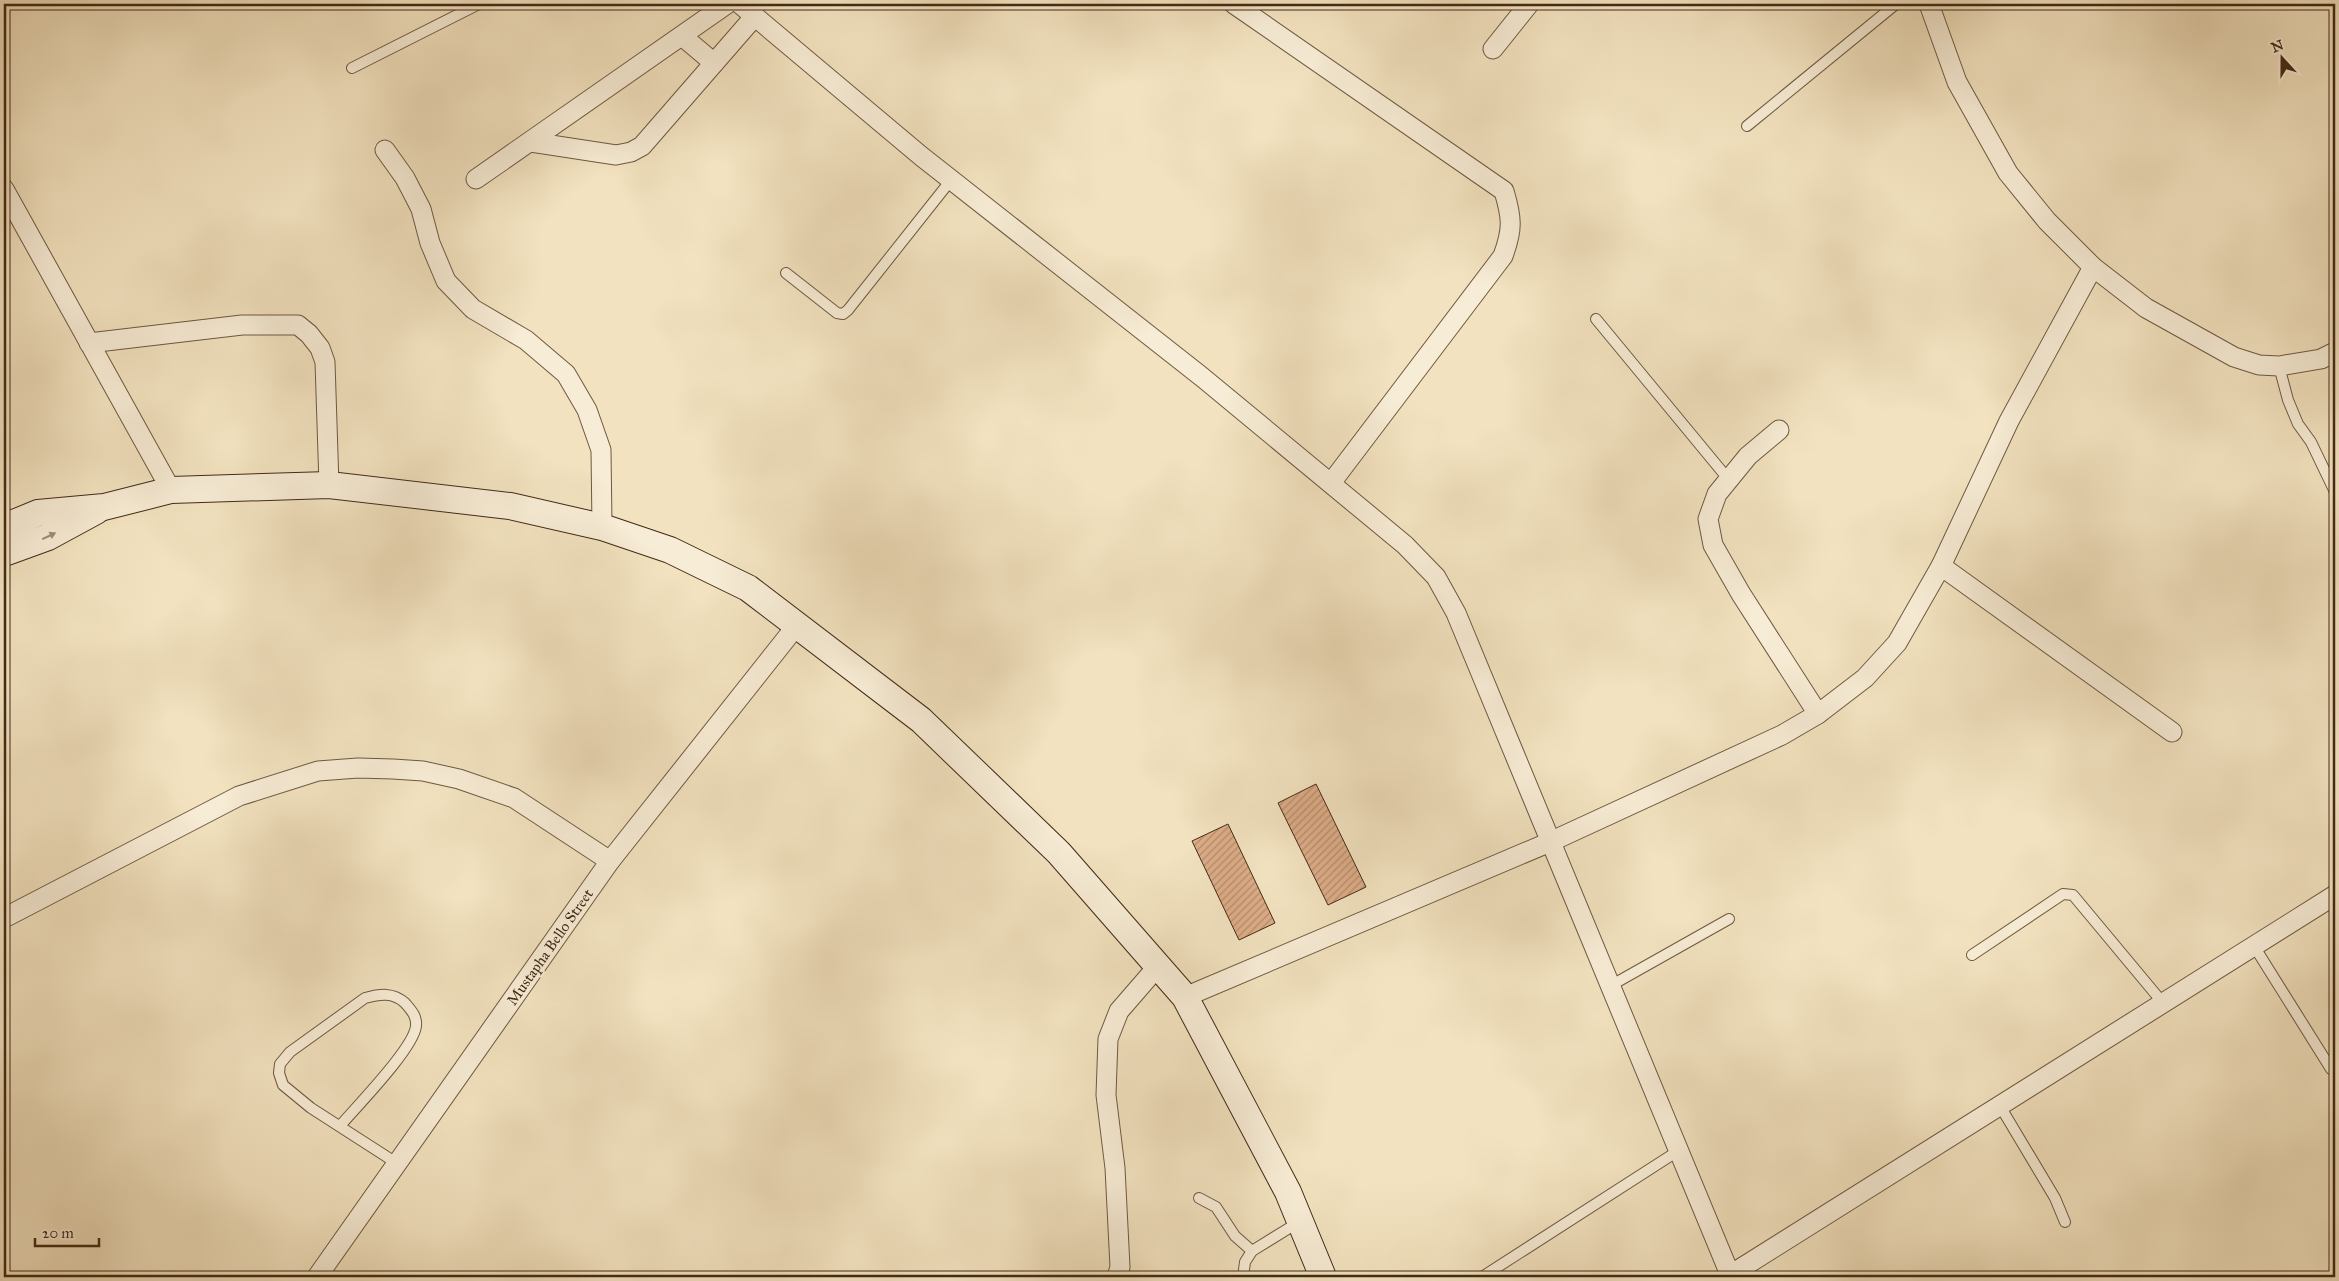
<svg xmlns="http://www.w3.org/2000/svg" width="2339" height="1281" font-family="'IM FELL Great Primer',serif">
	<defs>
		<pattern id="building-hatch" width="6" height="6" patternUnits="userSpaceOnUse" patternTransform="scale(1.25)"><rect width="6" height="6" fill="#ddad88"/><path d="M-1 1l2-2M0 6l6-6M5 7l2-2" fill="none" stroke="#b58d6e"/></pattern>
	</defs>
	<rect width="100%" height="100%" fill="#f2e2bf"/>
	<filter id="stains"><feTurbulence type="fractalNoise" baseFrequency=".004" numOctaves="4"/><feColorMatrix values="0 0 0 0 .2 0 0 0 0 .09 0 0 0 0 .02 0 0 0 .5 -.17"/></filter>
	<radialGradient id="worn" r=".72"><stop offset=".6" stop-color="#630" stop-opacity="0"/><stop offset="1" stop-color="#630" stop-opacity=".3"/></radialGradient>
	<g fill="url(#building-hatch)" stroke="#432a16">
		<path d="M1316,784L1366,887L1328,905L1278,803Z"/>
		<path d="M1228,824L1275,923L1239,940L1192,841Z"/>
	</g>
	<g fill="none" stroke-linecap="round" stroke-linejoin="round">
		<defs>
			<g id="lane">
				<path d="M352,68L479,4"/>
				<path d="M1747,126L1896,4"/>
				<path d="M786,273L837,313L843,314L848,310L951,180"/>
				<path d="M1596,319L1729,480"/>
				<path d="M2279,366L2288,400L2298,424L2311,442L2335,492"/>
				<path d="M2254,946L2331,1069"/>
				<path d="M1972,955L2063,894L2073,895L2163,1003"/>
				<path d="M1610,986L1729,919"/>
				<path d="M2000,1106L2055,1198L2065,1222"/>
				<path d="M340,1126C356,1107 414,1048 416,1026C417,1016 411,1010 405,1003C393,992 380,994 365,998L290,1052L280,1064L279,1073L283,1085L311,1108L398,1164"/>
				<path d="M1199,1198L1216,1207L1235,1236L1252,1251"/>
				<path d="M1243,1277L1245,1262L1252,1251L1299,1222"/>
				<path d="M1482,1277L1678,1151"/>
			</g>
			<g id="street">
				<path d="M740,4L921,156L1202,377L1405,545L1436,577L1456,613L1731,1277"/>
				<path d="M1234,4L1504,191C1512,218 1513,229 1503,256L1331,483"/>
				<path d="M1929,4L1957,82L2008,173L2047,221L2093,267L2146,308L2234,357L2259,365L2279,366L2321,359L2335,352"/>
				<path d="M682,36L714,63"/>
				<path d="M1493,49L1529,4"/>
				<path d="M531,142L616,155L631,152L642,146L755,16"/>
				<path d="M385,150L405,178L421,209L430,243L446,281L473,309L526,340L566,374L587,410L601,450L602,527"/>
				<path d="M476,179L727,4"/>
				<path d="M4,189L171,490"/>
				<path d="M89,343L242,325H298L309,334L320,348L325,362L329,485"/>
				<path d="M1779,430L1748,456L1717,494L1708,519L1713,545L1741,594L1818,714"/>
				<path d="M1941,566L2172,732"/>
				<path d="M4,918L239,796L318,771L358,768L393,769L423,771L459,779L514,798L610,861"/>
				<path d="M1185,997L1550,842L1782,735L1818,714L1865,678L1897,643L1941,566L2009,421L2093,267"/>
				<path d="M317,1277L610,861L797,625"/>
				<path d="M1117,1277L1120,1267L1115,1168L1106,1095L1108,1039L1119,1011L1158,966"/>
				<path d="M1727,1277L2335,895"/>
			</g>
			<g id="secondary">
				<path d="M4,527L38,513L104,507L171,490L329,485L510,506L602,527L670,550L748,588L921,720L1059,853L1185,997L1288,1192L1323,1277"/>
				<path d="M4,553L48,537L96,511"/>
			</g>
		</defs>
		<use href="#lane" stroke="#6f5840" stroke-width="12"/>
		<use href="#street" stroke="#6f5840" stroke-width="21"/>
		<use href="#secondary" stroke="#432a16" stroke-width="28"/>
		<use href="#lane" stroke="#f7ecd5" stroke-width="10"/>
		<use href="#street" stroke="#f7ecd5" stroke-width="19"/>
		<use href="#secondary" stroke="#f7ecd5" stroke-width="26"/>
	</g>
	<defs><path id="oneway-solid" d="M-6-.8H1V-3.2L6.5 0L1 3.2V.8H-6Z" transform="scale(1.25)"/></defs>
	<use fill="#9d8b76" href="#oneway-solid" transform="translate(49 536) rotate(-25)"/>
	<g text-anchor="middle" stroke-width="4" stroke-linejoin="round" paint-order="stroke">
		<g font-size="15" fill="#432a16" stroke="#f7ecd5">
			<text transform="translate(550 947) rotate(-55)" y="5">Mustapha Bello Street</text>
		</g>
	</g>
	<rect width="2339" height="1281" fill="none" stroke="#f2e2bf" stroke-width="20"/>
	<rect x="5" y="5" width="2329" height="1271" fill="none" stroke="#432a16" stroke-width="2.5"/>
	<rect x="10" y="10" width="2319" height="1261" fill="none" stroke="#432a16"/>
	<g transform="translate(2282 58) rotate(339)" stroke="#f7ecd5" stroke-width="4" paint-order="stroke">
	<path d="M0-4L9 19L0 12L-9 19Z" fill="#432a16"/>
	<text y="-8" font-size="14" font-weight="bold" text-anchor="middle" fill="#432a16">N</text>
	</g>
	<path d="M35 1238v8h64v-8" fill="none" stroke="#432a16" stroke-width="2.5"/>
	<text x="42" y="1238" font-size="15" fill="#432a16" stroke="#f7ecd5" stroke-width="4" paint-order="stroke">20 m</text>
	<rect width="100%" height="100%" filter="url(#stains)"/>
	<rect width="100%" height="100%" fill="url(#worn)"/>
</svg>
